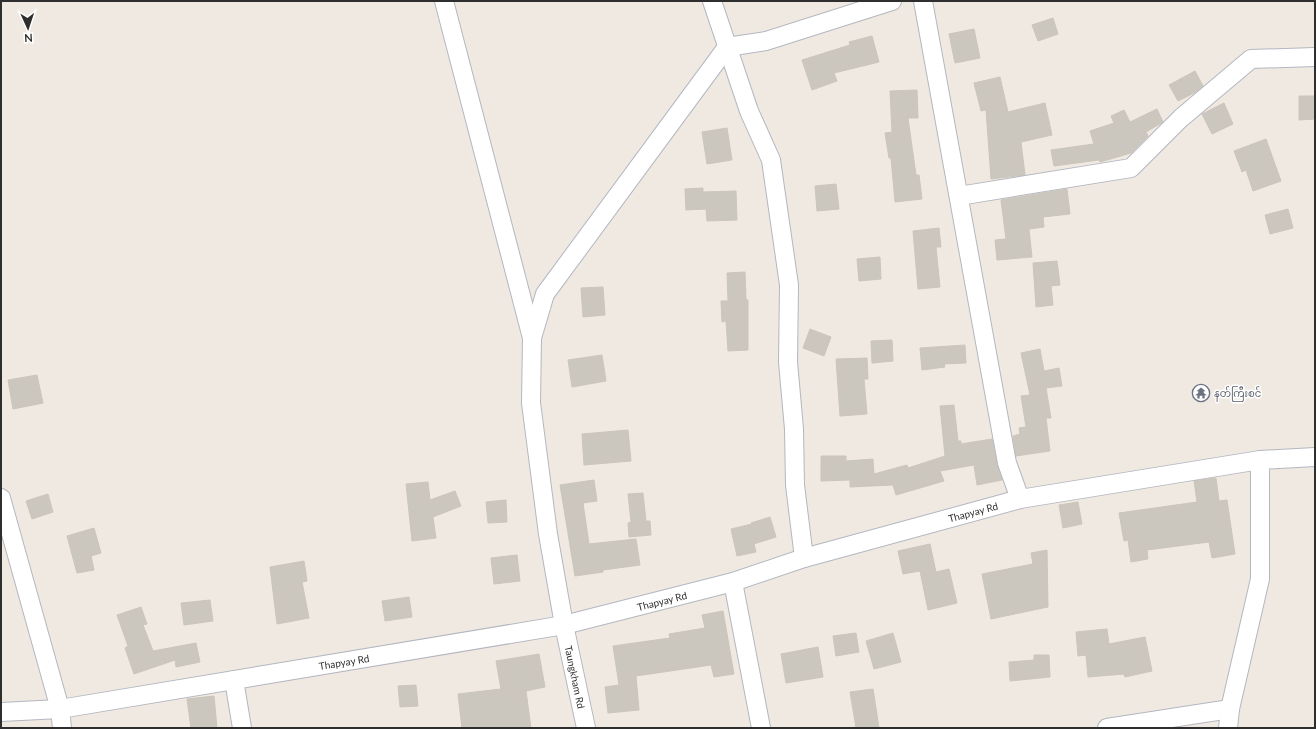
<svg xmlns="http://www.w3.org/2000/svg" width="1316" height="729" font-family="Lato,'Noto Sans Myanmar',sans-serif">
	<rect width="100%" height="100%" fill="#efe9e1"/>
	<g fill="#cbc7bf" stroke="#cbc5ba">
		<path d="M1053,18L1058,34L1038,41L1032,25Z"/>
		<path d="M974,29L980,58L955,63L949,34Z"/>
		<path d="M872,36L879,62L834,73L837,81L812,90L802,60L850,45L849,42Z"/>
		<path d="M1195,71L1203,86L1194,93L1178,101L1169,85Z"/>
		<path d="M1000,77L1008,112L1045,103L1052,135L1021,142L1025,175L991,179L986,110L981,111L974,83Z"/>
		<path d="M917,90L918,118H908L916,175H919L922,199L895,202L891,158H889L885,133L892,132L890,91Z"/>
		<path d="M1299,96H1315V119L1299,120Z"/>
		<path d="M1224,103L1233,124L1212,134L1202,114Z"/>
		<path d="M1157,109L1163,122L1146,132L1148,136L1131,153L1100,162L1099,160L1054,166L1051,150L1094,144L1090,131L1114,123L1111,116L1124,110L1130,122Z"/>
		<path d="M727,128L732,160L707,164L702,132Z"/>
		<path d="M1266,139L1281,181L1253,191L1246,170L1242,172L1234,151Z"/>
		<path d="M836,184L839,209L817,211L815,186Z"/>
		<path d="M703,188V192L736,191L737,220L707,221L706,209L686,210L685,189Z"/>
		<path d="M1067,189L1070,214L1043,217L1044,227L1029,229L1032,257L997,260L995,240L1006,239L1001,200Z"/>
		<path d="M1288,209L1293,228L1270,234L1265,215Z"/>
		<path d="M939,228L941,247H936L940,287L918,289L913,231Z"/>
		<path d="M880,257L881,279L859,281L857,259Z"/>
		<path d="M1057,261L1060,285L1051,286L1053,305L1036,307L1033,263Z"/>
		<path d="M745,272L746,300H748V350L728,351L726,321L722,322L721,301H728L727,273Z"/>
		<path d="M603,287L605,315L583,317L581,288Z"/>
		<path d="M810,329L831,337L824,356L803,348Z"/>
		<path d="M892,340L893,361L872,363L871,341Z"/>
		<path d="M965,345L966,363L944,364L945,367L922,370L920,348Z"/>
		<path d="M1040,349L1044,371L1059,368L1062,386L1046,388L1051,418H1046L1050,451L1016,456L1013,436L1020,434L1019,428L1026,427L1021,396L1030,395L1021,353Z"/>
		<path d="M602,355L606,381L572,387L568,360Z"/>
		<path d="M867,358L868,379H864L867,414L840,416L836,359Z"/>
		<path d="M37,375L43,403L13,409L8,380Z"/>
		<path d="M954,405L958,441H961V444L992,439L997,465L1002,480L977,485L974,465L940,471L944,481L896,495L893,485L850,487V480L821,481V456H846V461L873,459L874,474L907,465L908,468L945,456L940,406Z"/>
		<path d="M628,430L631,461L584,465L582,434Z"/>
		<path d="M1216,478L1219,501L1227,500L1235,554L1212,558L1209,542L1147,550L1148,559L1131,562L1128,540L1124,541L1119,513L1197,502L1194,481Z"/>
		<path d="M594,480L597,501L583,503L589,544L636,539L640,565L603,570V572L575,576L560,485Z"/>
		<path d="M428,482L430,500L455,491L461,506L433,517L436,538L412,541L406,484Z"/>
		<path d="M643,493L646,521H650L651,535L629,537L628,523L631,522L628,494Z"/>
		<path d="M48,494L53,512L32,519L26,501Z"/>
		<path d="M506,500L507,522L488,523L486,502Z"/>
		<path d="M1078,502L1082,524L1063,528L1059,505Z"/>
		<path d="M770,517L776,537L754,544L756,552L737,556L731,529L752,524L751,523Z"/>
		<path d="M94,528L101,553L91,556L94,570L77,573L67,536Z"/>
		<path d="M930,544L936,572L949,569L957,603L928,610L920,571L903,574L898,551Z"/>
		<path d="M1047,550L1048,607L991,619L982,574L1033,564L1031,553Z"/>
		<path d="M517,555L520,581L494,584L491,558Z"/>
		<path d="M304,561L307,581L302,582L309,618L277,624L270,567Z"/>
		<path d="M409,597L412,617L385,621L382,601Z"/>
		<path d="M210,600L213,621L184,625L181,603Z"/>
		<path d="M141,607L147,624L143,625L153,651L196,643L200,662L176,667L175,660L134,674L125,648L128,646L117,615Z"/>
		<path d="M723,611L734,674L714,677L711,665L636,676L639,710L608,713L605,687L619,685L613,646L670,638L669,634L705,628L702,615Z"/>
		<path d="M1107,629L1109,644L1145,637L1152,671L1125,677L1124,674L1088,677L1086,655L1078,656L1076,632Z"/>
		<path d="M856,633L859,652L836,656L833,636Z"/>
		<path d="M893,633L901,662L874,669L866,641Z"/>
		<path d="M818,647L823,677L786,683L781,654Z"/>
		<path d="M539,654L545,687L526,691L531,728H462L458,694L501,689L496,661Z"/>
		<path d="M1034,655H1049L1050,677L1010,681L1009,662L1034,660Z"/>
		<path d="M416,685L418,706L400,707L398,686Z"/>
		<path d="M873,689L879,728H856L850,692Z"/>
		<path d="M214,696L217,728H191L187,699Z"/>
	</g>
	<g fill="none" stroke-linecap="round" stroke-linejoin="round">
		<defs>
			<g id="street">
				<path d="M444,1L532,338"/>
				<path d="M712,1L749,111L771,160L789,285L788,362L794,429L795,485L804,558"/>
				<path d="M923,1L1007,463L1020,499"/>
				<path d="M959,196L1131,168L1181,118L1251,59L1315,57"/>
				<path d="M1,498L60,709L62,728"/>
				<path d="M733,582L761,728"/>
				<path d="M234,680L242,728"/>
				<path d="M1,712L60,709L564,625L733,582L804,558L1020,499L1260,460L1315,457"/>
				<path d="M586,728L564,625L548,534L531,403L532,338L545,294L727,47L766,41L892,1"/>
				<path d="M1107,728L1230,709"/>
				<path d="M1228,728L1230,709L1260,579V460"/>
			</g>
		</defs>
		<use href="#street" stroke="#b4b7c1" stroke-width="20"/>
		<use href="#street" stroke="#fff" stroke-width="18"/>
	</g>
	<defs>
		<symbol id="temple-ring" viewBox="-11 -11 22 22"><circle r="9.5" fill="#fff" stroke="#6b7280" stroke-width="1.5"/><path d="M0-6L5-2H3V0L6.5 2.5H4V6H1.5V3h-3V6H-4V2.5H-6.5L-3 0V-2H-5Z" fill="#6b7280"/></symbol>
	</defs>
	<g fill-rule="evenodd">
		<use href="#temple-ring" x="1191" y="383" width="20" height="20"/>
	</g>
	<g text-anchor="middle" stroke-width="3" stroke-linejoin="round" paint-order="stroke">
		<g font-size="10" fill="#5b616d" stroke="#fff" text-anchor="start">
			<text x="1214" y="397">နတ်ကြီးစင်</text>
		</g>
		<g font-size="10" fill="#2e2e2e" stroke="#fff">
			<text transform="translate(973 512) rotate(-15)" y="4">Thapyay Rd</text>
			<text transform="translate(662 601) rotate(-14)" y="4">Thapyay Rd</text>
			<text transform="translate(344 662) rotate(-9)" y="4">Thapyay Rd</text>
			<text transform="translate(575 677) rotate(78)" y="4">Taungkham Rd</text>
		</g>
	</g>
	<rect width="1316" height="729" fill="none" stroke="#2e2e2e" stroke-width="4"/>
	<g transform="translate(28 28) rotate(177)" stroke="#ffffff" stroke-width="3" paint-order="stroke">
	<path d="M0-3L7 15L0 10L-7 15Z" fill="#2e2e2e"/>
	<text y="-6" font-size="11" font-weight="bold" text-anchor="middle" fill="#2e2e2e">N</text>
	</g>
</svg>
